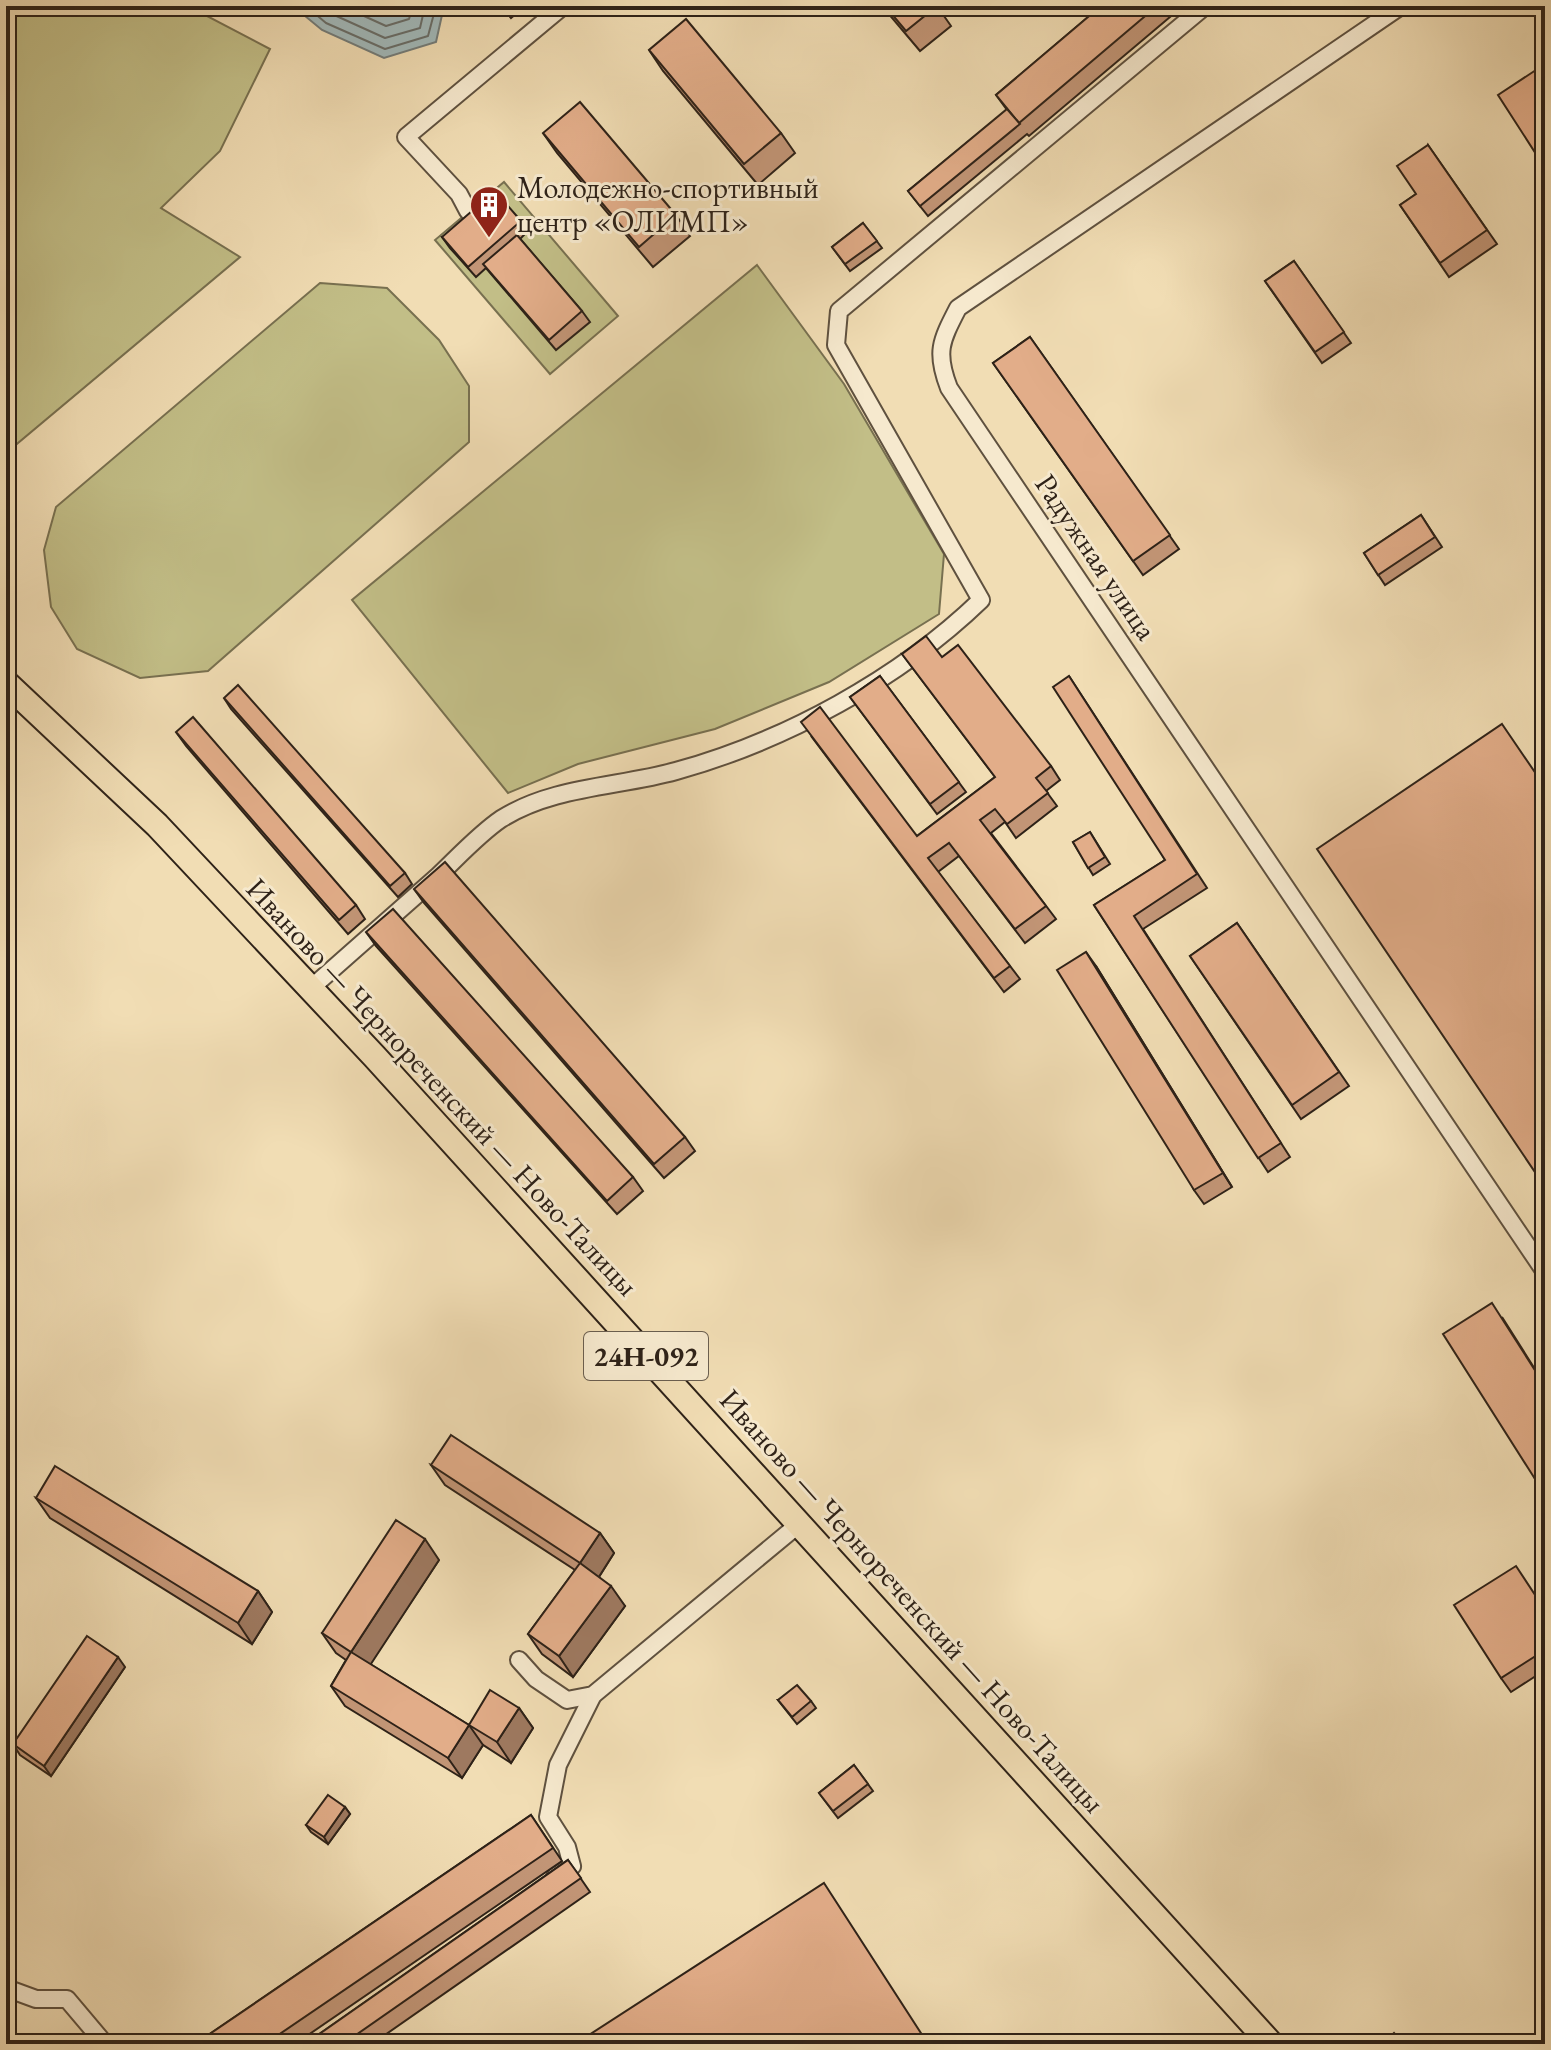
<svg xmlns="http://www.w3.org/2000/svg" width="1551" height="2050" font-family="'EB Garamond',serif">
	<rect width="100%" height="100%" fill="#f1ddb4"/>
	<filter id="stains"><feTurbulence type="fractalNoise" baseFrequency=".0025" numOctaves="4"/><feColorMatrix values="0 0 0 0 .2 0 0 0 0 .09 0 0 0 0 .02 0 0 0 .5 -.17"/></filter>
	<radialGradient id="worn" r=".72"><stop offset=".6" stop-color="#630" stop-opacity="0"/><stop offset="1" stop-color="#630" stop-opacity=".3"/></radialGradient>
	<g fill="#c2be87" stroke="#787050" stroke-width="2">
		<path d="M6,6H188L270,49L220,151L161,208L240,257L6,453Z"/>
		<path d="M504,182L618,316L550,374L435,240Z"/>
		<path d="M757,265L844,384L944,554L939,614L829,682L715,729L578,764L508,793L352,600Z"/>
		<path d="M320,283L387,288L439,340L469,386V442L208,671L140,678L77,649L51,607L44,550L56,507Z"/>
	</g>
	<path fill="#a1b8b9" stroke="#737c79" stroke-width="2" d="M293,6H444L436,42L384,58L322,30Z"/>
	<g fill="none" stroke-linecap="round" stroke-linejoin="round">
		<g stroke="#686d68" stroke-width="2">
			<path d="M306,6L326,23L385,49L428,36L436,6"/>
			<path d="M321,6L332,14L385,38L420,28L425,6"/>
			<path d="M342,6L386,26L409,19L413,6"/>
		</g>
		<defs>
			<g id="minor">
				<path d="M1401,6L958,308C941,341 935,352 949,388L1545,1272"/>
				<path d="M468,211L459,194L406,137L563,6"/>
				<path d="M310,989C353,951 395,914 438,876C458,857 479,834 501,819C553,786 619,787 676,771C785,741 899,679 981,600L836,345L839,311L1205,6"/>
				<path d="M519,1660L536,1679L567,1700L593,1695L799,1524"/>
				<path d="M555,1877L572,1866L567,1847L548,1817L558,1765L593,1695"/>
				<path d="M6,1988L36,1999H67L105,2044"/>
			</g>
			<path id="primary" d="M6,683L157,825L375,1057L1271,2044"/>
		</defs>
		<use href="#minor" stroke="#5f513f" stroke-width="20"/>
		<use href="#primary" stroke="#2e2218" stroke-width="28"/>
		<use href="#minor" stroke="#f6e9ce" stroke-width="16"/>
		<use href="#primary" stroke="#f1ddb4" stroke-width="24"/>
	</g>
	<g fill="#c29576" stroke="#2e2218" stroke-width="2">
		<path d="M501,6H525L511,18Z"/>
		<path d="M882,6H937L951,26L920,51Z"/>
		<path d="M1101,6H1183L1029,136L1027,134L928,216L908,191L1007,110L996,95Z"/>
		<path d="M649,50L781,133L795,153L758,185L663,71Z"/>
		<path d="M1545,64V166L1536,154Z"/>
		<path d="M543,133L676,215L690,236L653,267L557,153Z"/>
		<path d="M1428,145L1497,244L1449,277L1400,205L1416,194Z"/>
		<path d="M521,221L528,231L520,239L582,311L590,322L556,350L486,268L476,277L450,248L442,237Z"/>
		<path d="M863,223L882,248L850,271L832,247Z"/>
		<path d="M1294,261L1351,343L1322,363L1265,281Z"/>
		<path d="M1030,337L1179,549L1143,575L993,363Z"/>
		<path d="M1421,515L1442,547L1385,585L1364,553Z"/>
		<path d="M902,654L942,657L1051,766L1060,780L1046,791L1057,806L1016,838L1005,822L991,833L1056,919L1025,943L959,856L938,872L1020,979L1004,992L811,736L917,836L995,777Z"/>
		<path d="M880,676L966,792L937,814L850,697Z"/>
		<path d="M1069,676L1207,888L1143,929L1290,1157L1268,1172L1094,905L1165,860Z"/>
		<path d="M224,698L405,873L412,884L398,897L231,709Z"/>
		<path d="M176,732L356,905L365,919L348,934L186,746Z"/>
		<path d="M1090,832L1110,864L1093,875L1073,842Z"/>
		<path d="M414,889L685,1137L695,1151L664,1178L424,903Z"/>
		<path d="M1237,923L1349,1086L1301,1119L1190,956Z"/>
		<path d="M366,932L633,1177L643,1191L617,1214L376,946Z"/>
		<path d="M1096,966L1232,1187L1204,1204L1194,1190Z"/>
		<path d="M1502,1317L1545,1385V1493L1535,1479Z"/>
		<path d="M431,1465L600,1533L614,1553L599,1577L625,1606L573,1677L542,1654L528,1634L575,1570L445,1485Z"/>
		<path d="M36,1498L258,1591L272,1612L252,1644L50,1518Z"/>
		<path d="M439,1560L370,1664L469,1725L519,1708L533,1728L511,1763L483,1745L462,1778L345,1706L331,1686L346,1660L336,1653L322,1633Z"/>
		<path d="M1545,1609V1670L1511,1692L1501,1678Z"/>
		<path d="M125,1667L51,1776L20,1755L13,1744Z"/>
		<path d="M778,1700L811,1701L816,1708L797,1724Z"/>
		<path d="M854,1765L873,1791L838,1818L819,1793Z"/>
		<path d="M345,1807L350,1814L328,1844L311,1832L306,1825Z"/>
		<path d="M531,1815L562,1861L295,2044H195Z"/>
		<path d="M568,1860L590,1892L372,2044H305Z"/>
	</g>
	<g fill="#9e7960" stroke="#2e2218" stroke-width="2">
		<path d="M1086,952L1096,966L1232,1187L1223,1173Z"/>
		<path d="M600,1533L614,1553L595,1583L580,1563Z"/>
		<path d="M425,1539L439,1560L365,1673L351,1652Z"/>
		<path d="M611,1586L625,1606L573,1677L559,1656Z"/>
		<path d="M258,1591L272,1612L252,1644L238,1623Z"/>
		<path d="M118,1657L125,1667L51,1776L44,1766Z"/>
		<path d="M519,1708L533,1728L511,1763L497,1742Z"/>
		<path d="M469,1725L483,1745L462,1778L448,1758Z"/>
		<path d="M345,1807L350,1814L328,1844L324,1837Z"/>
	</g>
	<g fill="#e2ad89" stroke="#2e2218" stroke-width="2">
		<path d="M885,6H937L906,31Z"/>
		<path d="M1101,6H1157L1019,123L996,95Z"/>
		<path d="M686,19L781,133L744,164L649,50Z"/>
		<path d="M1545,64V148L1536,154L1498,95Z"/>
		<path d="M580,102L676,215L639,247L543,133Z"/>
		<path d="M1007,109L1020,124L920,206L908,191Z"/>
		<path d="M1428,145L1487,230L1440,263L1400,205L1416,194L1397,166Z"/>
		<path d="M495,191L521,221L468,267L442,237Z"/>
		<path d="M863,223L877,241L845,264L832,247Z"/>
		<path d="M517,235L582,311L549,340L483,264Z"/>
		<path d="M1294,261L1344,332L1315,352L1265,281Z"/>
		<path d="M1030,337L1170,535L1133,561L993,363Z"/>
		<path d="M1421,515L1435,537L1378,575L1364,553Z"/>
		<path d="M926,636L942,657L958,645L1051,766L1036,778L1048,793L1007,824L995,809L980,820L1046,906L1015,929L949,843L928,858L1010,966L994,978L801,722L820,707L917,836L995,777L902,654Z"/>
		<path d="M880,676L959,782L930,804L850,697Z"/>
		<path d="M1069,676L1197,874L1134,916L1281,1143L1258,1158L1094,905L1165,860L1053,687Z"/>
		<path d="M238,685L405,873L390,886L224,698Z"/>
		<path d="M193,717L356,905L339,920L176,732Z"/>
		<path d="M1502,724L1545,787V1187L1317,849Z"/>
		<path d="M1090,832L1105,857L1088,868L1073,842Z"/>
		<path d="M445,862L685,1137L654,1164L414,889Z"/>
		<path d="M393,909L633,1177L607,1201L366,932Z"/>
		<path d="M1237,923L1339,1072L1292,1105L1190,956Z"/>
		<path d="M1086,952L1223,1173L1194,1190L1057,970Z"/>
		<path d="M1492,1303L1545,1386V1473L1535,1479L1443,1334Z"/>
		<path d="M451,1435L600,1533L580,1563L611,1586L559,1656L528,1634L580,1563L431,1465Z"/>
		<path d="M55,1466L258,1591L238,1623L36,1498Z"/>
		<path d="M396,1520L425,1539L351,1652L322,1633Z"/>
		<path d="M1516,1566L1545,1610V1650L1501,1678L1454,1605Z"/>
		<path d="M87,1636L118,1657L44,1766L13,1744Z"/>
		<path d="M351,1652L469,1725L448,1758L331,1686Z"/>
		<path d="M797,1685L811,1701L792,1717L778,1700Z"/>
		<path d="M490,1690L519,1708L497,1742L469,1725Z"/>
		<path d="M854,1765L868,1784L833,1811L819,1793Z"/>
		<path d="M328,1795L345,1807L324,1837L306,1825Z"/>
		<path d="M531,1815L553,1848L265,2044H195Z"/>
		<path d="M568,1860L581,1878L343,2044H305Z"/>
		<path d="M824,1883L928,2044H575Z"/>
		<path d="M1394,2033L1404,2044H1383Z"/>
	</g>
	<defs>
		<symbol id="building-pin" viewBox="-11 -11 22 30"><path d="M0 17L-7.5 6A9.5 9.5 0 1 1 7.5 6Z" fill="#8f2418" stroke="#f6e9ce"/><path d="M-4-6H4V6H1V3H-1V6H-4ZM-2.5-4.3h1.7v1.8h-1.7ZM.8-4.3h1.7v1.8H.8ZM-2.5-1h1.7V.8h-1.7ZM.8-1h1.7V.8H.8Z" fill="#fff"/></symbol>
	</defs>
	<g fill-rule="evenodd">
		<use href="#building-pin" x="467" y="183" width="44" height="60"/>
	</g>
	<g text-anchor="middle" stroke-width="6" stroke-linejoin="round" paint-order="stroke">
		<rect fill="#f6e9ce" stroke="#6a5e4f" stroke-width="2" x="584" y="1332" width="124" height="48" rx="6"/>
		<g font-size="28" font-weight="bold" fill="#2e2218">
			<text x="646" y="1366">24Н-092</text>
		</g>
		<g font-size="30" fill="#2e2218" stroke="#f6e9ce" text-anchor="start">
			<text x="517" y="198">Молодежно-спортивный<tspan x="517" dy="34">центр «ОЛИМП»</tspan></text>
		</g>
		<g font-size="30" fill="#2e2218" stroke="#f6e9ce">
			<text transform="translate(1096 557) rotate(56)" y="10">Радужная улица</text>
			<text transform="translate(442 1087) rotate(47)" y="10">Иваново — Чернореченский — Ново-Талицы</text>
			<text transform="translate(912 1601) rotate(48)" y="10">Иваново — Чернореченский — Ново-Талицы</text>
		</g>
	</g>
	<rect width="1551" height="2050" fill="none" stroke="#f1ddb4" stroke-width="32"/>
	<rect x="8" y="8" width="1535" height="2034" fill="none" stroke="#2e2218" stroke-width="4"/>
	<rect x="16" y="16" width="1519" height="2018" fill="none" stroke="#2e2218" stroke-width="2"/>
	<rect width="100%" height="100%" filter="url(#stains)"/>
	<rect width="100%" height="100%" fill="url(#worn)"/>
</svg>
